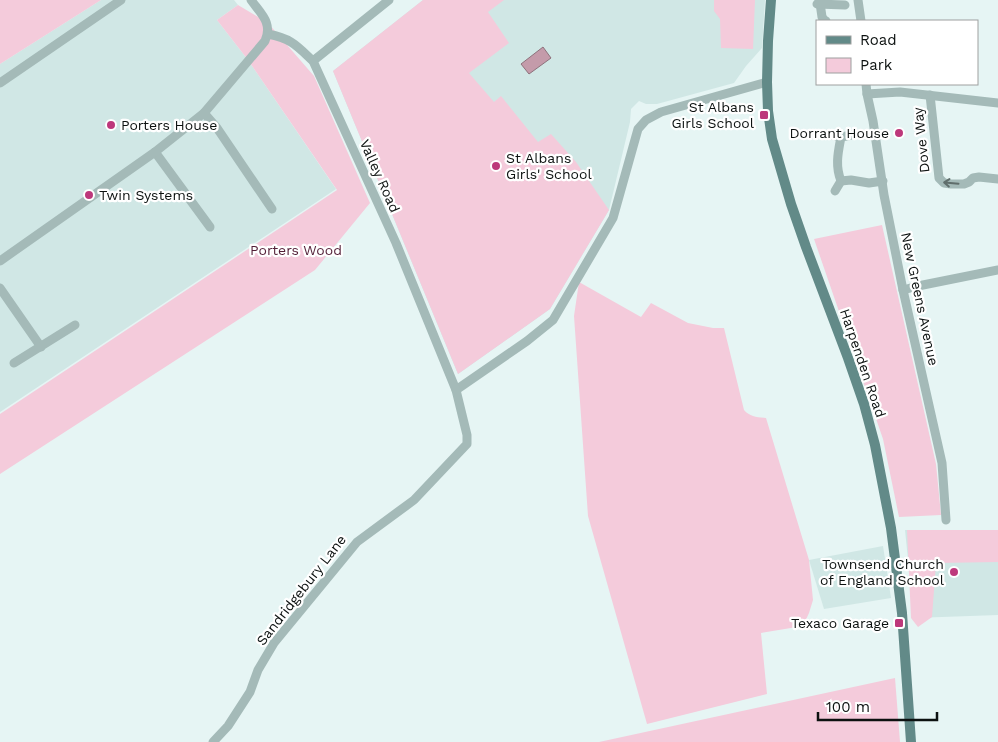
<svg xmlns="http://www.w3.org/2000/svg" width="998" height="742" font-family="'Work Sans',sans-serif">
	<rect width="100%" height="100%" fill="#e6f5f4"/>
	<g fill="#d0e7e5">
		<path d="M101,0H234L238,5L217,20L248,60L336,189L0,412V64Z"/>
		<path d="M423,0H765L762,48L746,66L734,83L657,104H646L639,101L631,109L630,122L609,210L550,309L458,374L333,71Z"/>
		<path d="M905,530H998V615L914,618Z"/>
		<path d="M883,546L891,598L824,609L809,560Z"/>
	</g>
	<g fill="#f4cbdb">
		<path d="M0,0H101L0,64Z"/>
		<path d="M423,0H504L488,12L509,43L469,73L494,102L501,96L538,142L551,134L576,162L609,210L550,309L458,374L333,71Z"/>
		<path d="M714,0H755L753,49L721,48L720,19L714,11Z"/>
		<path d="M238,5L268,23L314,76L370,203L315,270L0,474V414L337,190L248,60L217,20Z"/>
		<path d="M882,225L936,464L941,515L899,517L883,439L814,239Z"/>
		<path d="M579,282L641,317L651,303L688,323L713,328H724L744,410C750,417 757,417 766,418L809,560L813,600L809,613L803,626L761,633L767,694L647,724L588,516L574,316Z"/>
		<path d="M907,530H998V562L936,563L932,617L918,627L911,618Z"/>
		<path d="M895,678L900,742H599Z"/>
	</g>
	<path fill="#c49baa" stroke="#8d727c" d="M543,47L551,58L529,74L521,64Z"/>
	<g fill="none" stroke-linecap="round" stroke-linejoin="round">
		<g stroke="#a4bab8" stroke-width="9">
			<path d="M858,0L861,21"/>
			<path d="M820,3L822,17L825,21H826"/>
			<path d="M817,4L845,5"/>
			<path d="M313,61L389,0"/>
			<path d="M0,83L121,0"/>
			<path d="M866,84L867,94L873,121L884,195L903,290L942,463L946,520"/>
			<path d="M867,94L900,92L998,103"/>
			<path d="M930,95L939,178L944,183L951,184H964L969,182L973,178L979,177L998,179"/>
			<path d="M204,113L217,128L272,209"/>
			<path d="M828,134L841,137"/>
			<path d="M155,152L210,227"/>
			<path d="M841,181C835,165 838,153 841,137L852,135"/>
			<path d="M841,181L851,180L869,183L883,181"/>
			<path d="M835,191L841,181"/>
			<path d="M0,261L155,152L204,113L265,41C273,23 261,14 251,0"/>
			<path d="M0,288L41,347"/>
			<path d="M903,290L918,286L998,270"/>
			<path d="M14,363L75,325"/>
			<path d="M456,390L527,341L553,320L613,218L638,129L646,120L661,112L767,82"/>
			<path d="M213,742L228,726L250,692L258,670L274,643L357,542L414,500L467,444V435L456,390L396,243L313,61C296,45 292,39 268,34"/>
		</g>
		<path stroke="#628a88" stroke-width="10" d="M771,0L768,41L767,82L768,111L772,139L791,204L806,247L848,358L864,404L875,445L891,528L902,613L911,742"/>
	</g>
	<defs><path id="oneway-shaft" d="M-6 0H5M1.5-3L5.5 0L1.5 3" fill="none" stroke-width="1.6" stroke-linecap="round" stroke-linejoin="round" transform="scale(1.25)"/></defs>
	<use stroke="#606e6c" href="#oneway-shaft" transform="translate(951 183) rotate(-175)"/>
	<g fill="#bd387b" stroke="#fff" stroke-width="2">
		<rect x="759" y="110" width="10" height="10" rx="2.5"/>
		<circle cx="111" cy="125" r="5"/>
		<circle cx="899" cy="133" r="5"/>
		<circle cx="496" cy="166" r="5"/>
		<circle cx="89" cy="195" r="5"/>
		<circle cx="954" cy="572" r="5"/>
		<rect x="894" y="618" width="10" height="10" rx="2.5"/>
	</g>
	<g text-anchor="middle" stroke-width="4.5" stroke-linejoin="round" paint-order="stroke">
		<g font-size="14" fill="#0c1110" stroke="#fff" text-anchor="end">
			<text x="754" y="112">St Albans<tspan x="754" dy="16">Girls School</tspan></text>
			<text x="121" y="130" text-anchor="start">Porters House</text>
			<text x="889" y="138">Dorrant House</text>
			<text x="506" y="163" text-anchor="start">St Albans<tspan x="506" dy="16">Girls' School</tspan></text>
			<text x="99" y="200" text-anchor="start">Twin Systems</text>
			<text x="944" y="569">Townsend Church<tspan x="944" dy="16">of England School</tspan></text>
			<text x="889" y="628">Texaco Garage</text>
		</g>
		<g font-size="14" fill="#0c1110" stroke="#fff">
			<text transform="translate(921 140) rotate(-96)" y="5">Dove Way</text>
			<text transform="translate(380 176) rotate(66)" y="5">Valley Road</text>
			<text transform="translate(920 299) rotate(78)" y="5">New Greens Avenue</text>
			<text transform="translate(863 363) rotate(71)" y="5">Harpenden Road</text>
			<text transform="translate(301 590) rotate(-52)" y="5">Sandridgebury Lane</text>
		</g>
		<g font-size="14" fill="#531f37" stroke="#fff">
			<text x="296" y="255">Porters Wood</text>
		</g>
	</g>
	<rect x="816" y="20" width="162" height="65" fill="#ffffff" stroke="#9ea09f"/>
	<rect x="826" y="36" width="25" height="8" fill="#628a88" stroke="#9ea09f"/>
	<text x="860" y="45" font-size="15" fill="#0c1110">Road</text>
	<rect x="826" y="58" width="25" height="15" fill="#f4cbdb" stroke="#9ea09f"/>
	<text x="860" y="70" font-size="15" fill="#0c1110">Park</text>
	<path d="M818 712v8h119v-8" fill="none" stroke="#0c1110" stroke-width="2.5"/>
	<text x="826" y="712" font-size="15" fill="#0c1110" stroke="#ffffff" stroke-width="4" paint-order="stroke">100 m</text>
</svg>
